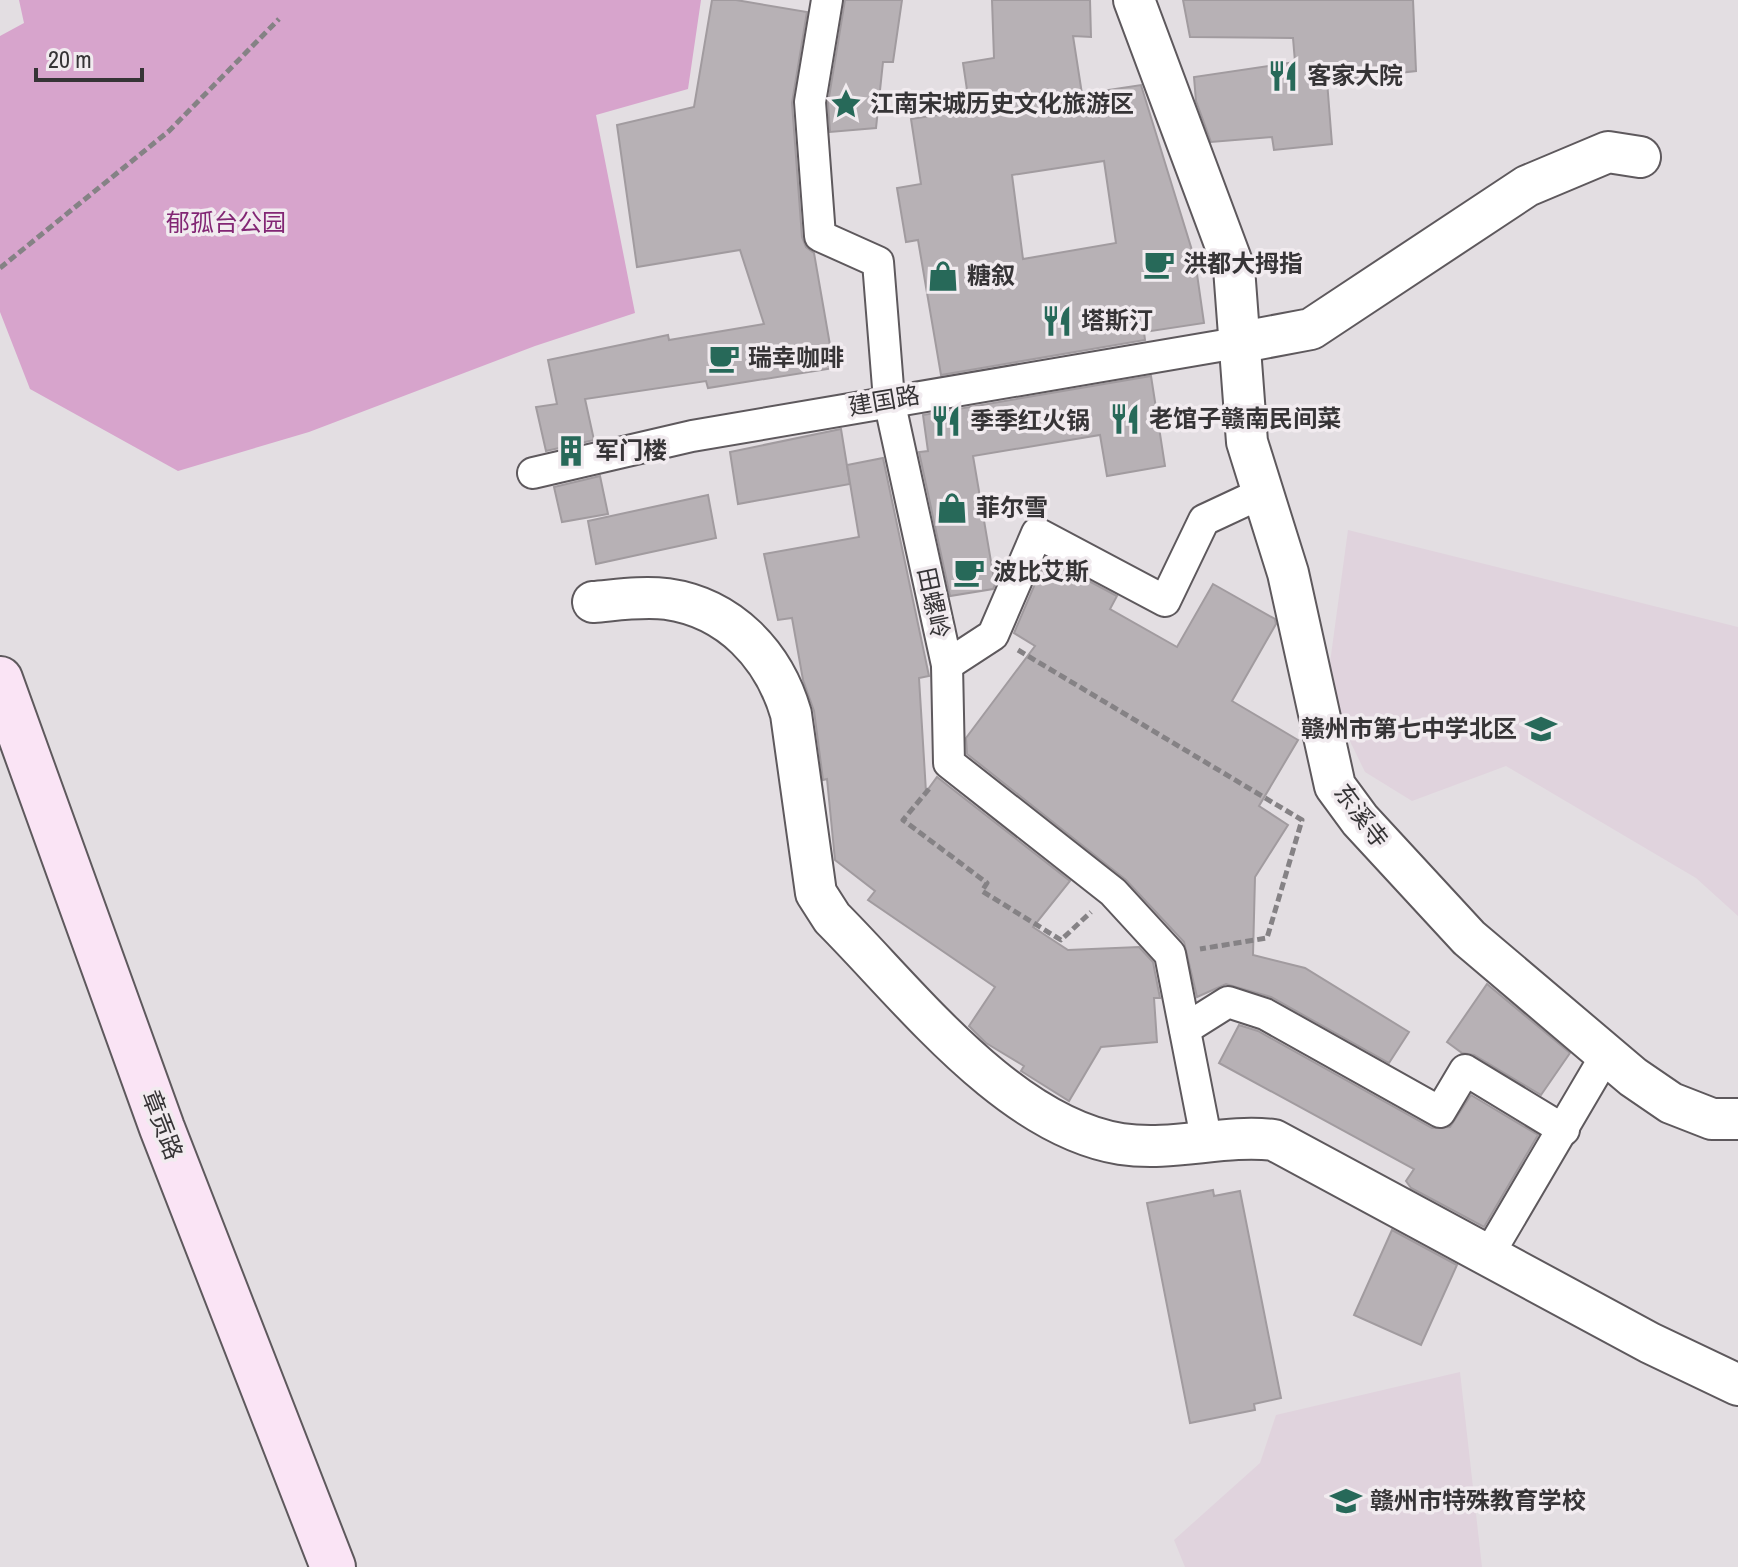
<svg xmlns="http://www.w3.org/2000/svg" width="1738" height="1567" font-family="'Archivo Narrow','Noto Sans SC',sans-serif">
	<rect width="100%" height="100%" fill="#e3dee2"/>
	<g fill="#e0d3dd">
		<path d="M1348,530L1738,627V916L1696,878L1506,766L1412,801L1365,772L1326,692Z"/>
		<path d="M1460,1372L1482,1567H1185L1174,1540L1260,1463L1276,1415Z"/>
	</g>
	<path fill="#d7a4cc" d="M19,0H701L688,89L596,115L635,313L535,346L309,432L178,471L30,389L0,312V36L24,23Z"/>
	<g fill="#b7b1b5" stroke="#a19b9f" stroke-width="2" fill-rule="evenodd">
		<path d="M712,0H736L807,12L792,103L802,237L806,247L814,253L834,368L708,388L706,381L585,399L594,440L546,451L536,407L557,404L548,360L668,335L669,340L764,324L740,250L637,267L617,125L694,107Z"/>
		<path d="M845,0H902L893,62H883L876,128L830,132L828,103Z"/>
		<path d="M992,0H1090L1091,37L1073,36L1082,94L1141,85L1195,260L1204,323L1144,332L1145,340L941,375L918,240L906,242L897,188L921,184L911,119L970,110L963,63L994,58ZM1104,161L1116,243L1023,259L1012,175Z"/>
		<path d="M1183,0H1413L1416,71L1327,81L1332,144L1274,150L1272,137L1211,142L1196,101L1194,77L1295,62L1293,38L1190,37Z"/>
		<path d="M1151,376L1165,466L1107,476L1100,435L973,456L995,585L993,589L950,596L919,452L928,451L923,415Z"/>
		<path d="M841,429L850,484L738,504L730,452Z"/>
		<path d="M883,458L929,676L919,678L926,792L937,777L1070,881L1033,927L1068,950L1139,947L1153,962L1160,998H1154L1157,1042L1101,1047L1069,1101L1021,1071L1024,1066L986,1043L969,1026L995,987L868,900L875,891L835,860L827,779L823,780L814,711L803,680L792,618L778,620L764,554L859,537L847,465Z"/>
		<path d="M600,476L608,514L562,522L554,487Z"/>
		<path d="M708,495L716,538L596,564L588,521Z"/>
		<path d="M1046,558L1117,596L1110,609L1177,647L1213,584L1275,619L1276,624L1232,701L1298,740L1259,806L1288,825L1255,877L1253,955L1305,968L1409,1032L1389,1063L1271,997L1226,984L1197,997L1184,942L1126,880L967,754L966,738L1035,646L1014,633Z"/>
		<path d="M1487,984L1570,1053L1541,1095L1474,1055L1462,1053L1447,1042Z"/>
		<path d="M1239,1025L1258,1031L1432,1128L1450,1127L1471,1095L1538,1135L1484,1227L1411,1188L1406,1181L1414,1169L1219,1063Z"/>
		<path d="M1213,1190L1214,1196L1240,1191L1281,1398L1254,1404L1255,1410L1190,1423L1147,1203Z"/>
		<path d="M1392,1230L1457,1265L1421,1345L1354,1315Z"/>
	</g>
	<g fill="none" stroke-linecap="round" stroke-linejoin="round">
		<defs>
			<g id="pedestrian">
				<path d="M827,0L810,102L820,236L878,262L889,400L947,665L949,763L1113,892L1170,954L1207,1143"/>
				<path d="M533,473L692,436L1237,343"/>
				<path d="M947,665L993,635L1037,533L1165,601L1204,520L1264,492"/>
				<path d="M1185,1029L1228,1002L1265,1014L1440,1112L1465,1070L1564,1130"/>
				<path d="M1489,1254L1606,1055"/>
			</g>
			<g id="minor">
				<path d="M1134,0L1234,268L1247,442L1288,573L1335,786L1360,820L1469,938L1633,1077L1671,1103L1712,1119H1738"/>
				<path d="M1237,343L1311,329L1527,186L1608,152L1640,157"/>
				<path d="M593,602C617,600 642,596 667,599C730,608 774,655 791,714L816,893L832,918C909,995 1008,1126 1121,1144C1173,1152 1223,1134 1274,1140L1650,1343L1738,1385"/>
			</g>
			<path id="secondary" d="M0,679L162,1128L333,1567"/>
		</defs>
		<use href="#pedestrian" stroke="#5e595d" stroke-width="34"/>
		<use href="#minor" stroke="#5e595d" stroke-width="44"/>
		<use href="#secondary" stroke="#5e595d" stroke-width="48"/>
		<g stroke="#858285" stroke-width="5" stroke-dasharray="8 4" stroke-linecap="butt">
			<path d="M0,268L169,131L279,19"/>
			<path d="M1018,650L1302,820L1267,938L1200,949"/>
			<path d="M929,789L903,820L987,883L982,891L1061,940L1091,912"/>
		</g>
		<use href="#pedestrian" stroke="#fff" stroke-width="30"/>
		<use href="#minor" stroke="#fff" stroke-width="40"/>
		<use href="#secondary" stroke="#fae4f5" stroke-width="44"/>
	</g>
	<defs>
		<symbol id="restaurant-bare" viewBox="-9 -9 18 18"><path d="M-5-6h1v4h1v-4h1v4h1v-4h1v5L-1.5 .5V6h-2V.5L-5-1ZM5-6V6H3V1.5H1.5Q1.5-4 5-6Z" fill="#276959" stroke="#f1ebef" stroke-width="2.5" paint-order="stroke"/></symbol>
		<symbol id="sight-bare" viewBox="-9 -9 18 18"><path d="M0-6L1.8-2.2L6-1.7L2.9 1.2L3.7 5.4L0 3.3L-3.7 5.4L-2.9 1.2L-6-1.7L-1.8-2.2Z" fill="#276959" stroke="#f1ebef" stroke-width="2.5" paint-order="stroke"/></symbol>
		<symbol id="cafe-bare" viewBox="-9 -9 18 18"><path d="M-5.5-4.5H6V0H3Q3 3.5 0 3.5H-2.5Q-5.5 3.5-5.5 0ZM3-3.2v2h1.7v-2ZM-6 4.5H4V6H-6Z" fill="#276959" stroke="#f1ebef" stroke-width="2.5" paint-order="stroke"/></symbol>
		<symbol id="shop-bare" viewBox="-9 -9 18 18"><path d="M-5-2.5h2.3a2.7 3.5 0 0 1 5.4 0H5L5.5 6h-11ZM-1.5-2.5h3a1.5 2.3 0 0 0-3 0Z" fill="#276959" stroke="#f1ebef" stroke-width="2.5" paint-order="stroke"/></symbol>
		<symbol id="building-bare" viewBox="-9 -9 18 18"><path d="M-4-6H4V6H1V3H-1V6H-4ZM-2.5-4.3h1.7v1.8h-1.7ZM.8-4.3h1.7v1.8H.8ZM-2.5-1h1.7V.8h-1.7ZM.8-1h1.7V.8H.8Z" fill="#276959" stroke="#f1ebef" stroke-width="2.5" paint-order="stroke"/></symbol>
		<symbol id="school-bare" viewBox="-9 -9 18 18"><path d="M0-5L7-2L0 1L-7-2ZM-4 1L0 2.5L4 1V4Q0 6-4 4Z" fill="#276959" stroke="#f1ebef" stroke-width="2.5" paint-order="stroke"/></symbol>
	</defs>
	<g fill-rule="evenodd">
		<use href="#restaurant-bare" x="1261" y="54" width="44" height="44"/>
		<use href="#sight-bare" x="824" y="82" width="44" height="44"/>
		<use href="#cafe-bare" x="1137" y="242" width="44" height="44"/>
		<use href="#shop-bare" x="921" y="254" width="44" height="44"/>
		<use href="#restaurant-bare" x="1035" y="299" width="44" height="44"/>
		<use href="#cafe-bare" x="702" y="336" width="44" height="44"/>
		<use href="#restaurant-bare" x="1103" y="397" width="44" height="44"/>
		<use href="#restaurant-bare" x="924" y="399" width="44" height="44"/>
		<use href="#building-bare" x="549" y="429" width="44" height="44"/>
		<use href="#shop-bare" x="930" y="486" width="44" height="44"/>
		<use href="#cafe-bare" x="947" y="550" width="44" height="44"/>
		<use href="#school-bare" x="1519" y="707" width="44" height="44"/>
		<use href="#school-bare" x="1324" y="1479" width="44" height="44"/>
	</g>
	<g text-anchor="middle" stroke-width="7" stroke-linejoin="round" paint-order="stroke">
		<g font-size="24" font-weight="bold" fill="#363436" stroke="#f1ebef" text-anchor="start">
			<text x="1307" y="84">客家大院</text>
			<text x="870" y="112">江南宋城历史文化旅游区</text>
			<text x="1183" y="272">洪都大拇指</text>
			<text x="967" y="284">糖叙</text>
			<text x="1081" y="329">塔斯汀</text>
			<text x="748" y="366">瑞幸咖啡</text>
			<text x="1149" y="427">老馆子赣南民间菜</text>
			<text x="970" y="429">季季红火锅</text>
			<text x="595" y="459">军门楼</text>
			<text x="976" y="516">菲尔雪</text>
			<text x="993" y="580">波比艾斯</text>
			<text x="1517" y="737" text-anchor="end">赣州市第七中学北区</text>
			<text x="1370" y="1509">赣州市特殊教育学校</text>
		</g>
		<g font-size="24" fill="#822674" stroke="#f1ebef">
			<text x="226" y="231">郁孤台公园</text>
		</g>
		<g font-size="24" fill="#363436" stroke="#f1ebef">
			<text transform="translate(884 401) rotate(-10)" y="8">建国路</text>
			<text transform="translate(933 603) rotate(78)" y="8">田螺岭</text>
			<text transform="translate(1361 816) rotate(53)" y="8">东溪寺</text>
			<text transform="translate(162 1125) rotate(69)" y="8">章贡路</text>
		</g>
	</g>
	<path d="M36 68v12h106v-12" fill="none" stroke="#363436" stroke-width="4"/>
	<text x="48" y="68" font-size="24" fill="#363436" stroke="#f1ebef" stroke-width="6" paint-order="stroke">20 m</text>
</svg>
